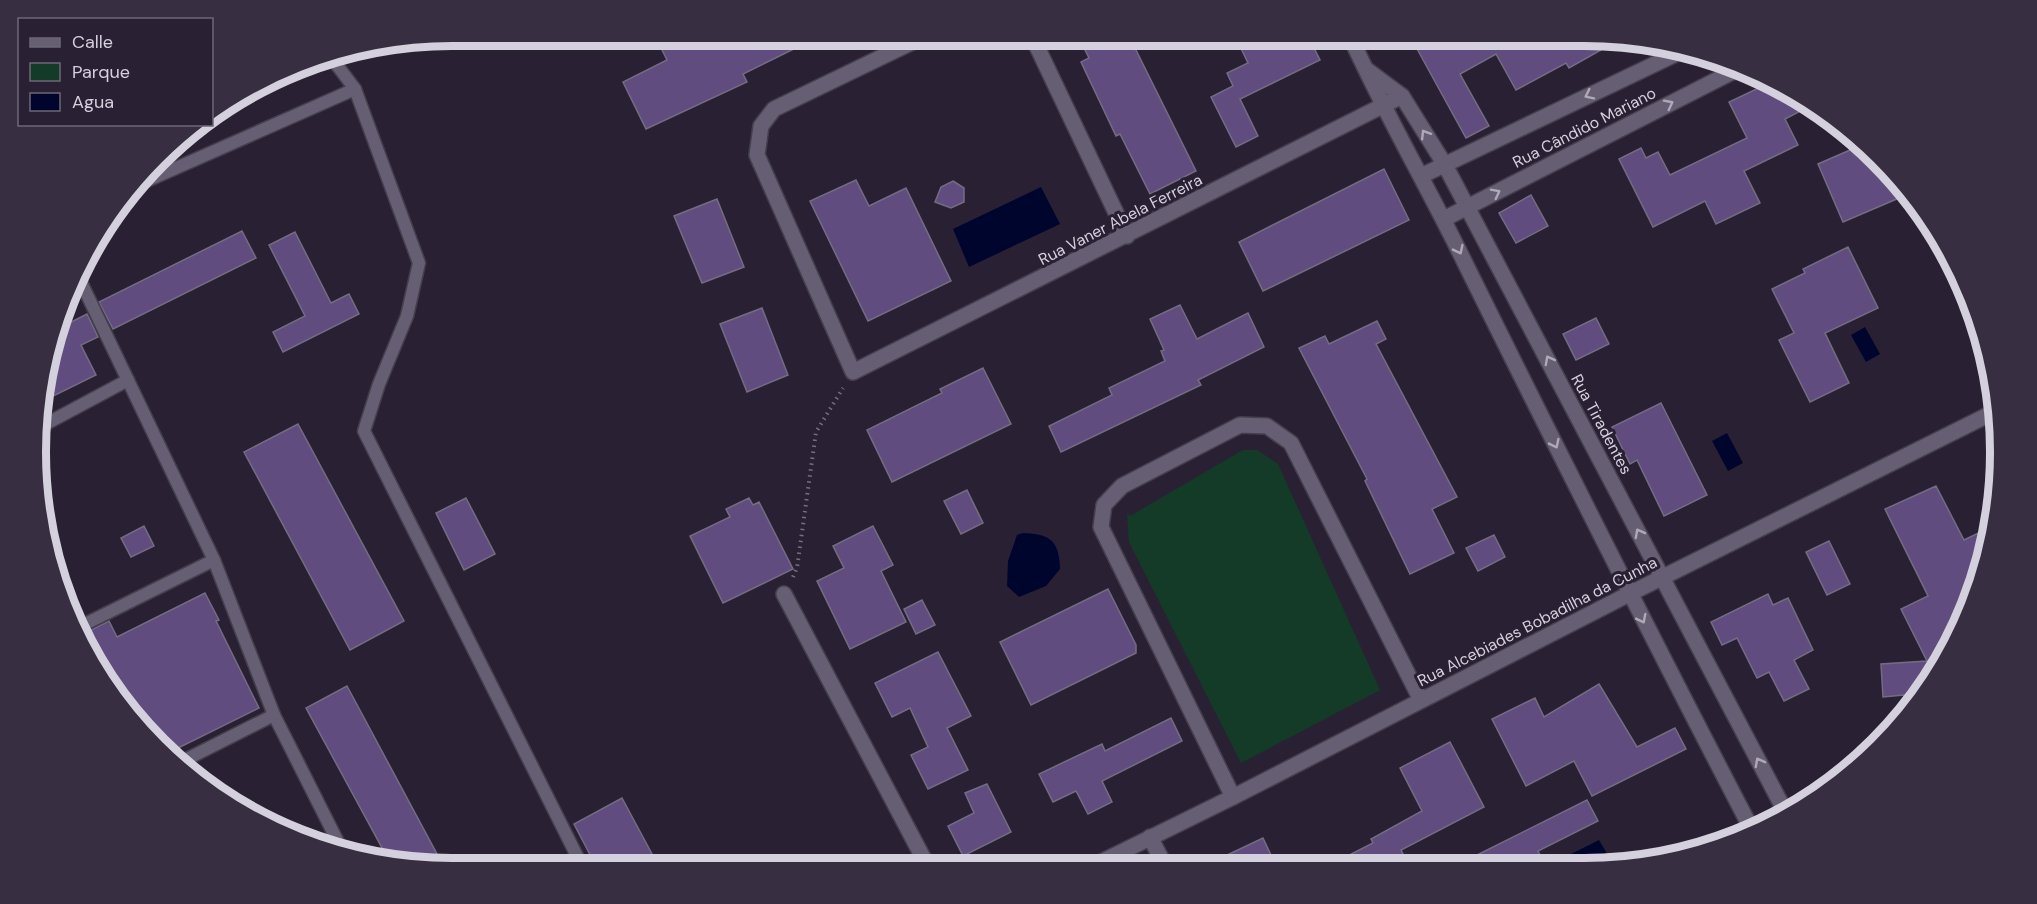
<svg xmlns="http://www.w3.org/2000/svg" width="2037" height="904" font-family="'DM Sans',sans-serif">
	<rect width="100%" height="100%" fill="#292133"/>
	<path fill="#143b28" d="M1243,450H1257L1278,464L1380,690L1241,763L1129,542L1127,513L1130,516Z"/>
	<g fill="#00052e">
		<path d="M1041,187L1060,224L969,267L953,229Z"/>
		<path d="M1865,327L1880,354L1866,362L1851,335Z"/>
		<path d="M1727,433L1743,463L1728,471L1712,441Z"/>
		<path d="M1023,533C1050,534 1059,540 1060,569L1046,586L1019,597L1007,586L1008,561L1017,535Z"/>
		<path d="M1599,840L1609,857L1594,865H1574L1569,855Z"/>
	</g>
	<g fill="#614c7f" stroke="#746c82" stroke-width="1.5">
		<path d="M655,36H820L743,74L747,82L646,129L623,82L667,60Z"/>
		<path d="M1099,36H1129L1196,171L1150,194L1120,134L1116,136L1081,62L1089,58L1082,44Z"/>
		<path d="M1235,36H1308L1320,60L1240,99L1258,136L1236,147L1211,97L1233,86L1227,73L1248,63Z"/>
		<path d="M1410,36H1585L1617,41L1569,68L1566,63L1516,90L1496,54L1460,74L1489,126L1466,138Z"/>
		<path d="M1771,82L1793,92L1812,105L1785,119L1798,145L1744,171L1760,203L1716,224L1705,201L1653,227L1619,159L1641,148L1646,158L1658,152L1670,175L1747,138L1729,102Z"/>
		<path d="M1864,144L1875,156L1883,174L1887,172L1899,198L1843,222L1818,164Z"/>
		<path d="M1384,169L1409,220L1263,291L1239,242Z"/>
		<path d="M856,180L869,206L906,188L951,281L868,321L810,201Z"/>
		<path d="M953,181L964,188V202L951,208L935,202L941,187Z"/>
		<path d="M1531,195L1548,226L1516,243L1499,213Z"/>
		<path d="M717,199L744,267L702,283L674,216Z"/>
		<path d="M242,231L256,258L113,329L99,302Z"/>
		<path d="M295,232L331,303L349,294L359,314L283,352L273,332L305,316L269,245Z"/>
		<path d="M1848,247L1878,308L1825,333L1849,383L1810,402L1779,340L1794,333L1772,289L1805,273L1803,269Z"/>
		<path d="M1180,305L1197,339L1248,313L1264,347L1198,380L1201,385L1061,452L1049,426L1112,395L1109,388L1165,361L1161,351L1164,350L1150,319Z"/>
		<path d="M762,308L788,375L747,392L720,324Z"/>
		<path d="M87,314L98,337L81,345L96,375L43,401L44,371L61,327Z"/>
		<path d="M1596,318L1609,344L1576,360L1563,334Z"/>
		<path d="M1377,321L1386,339L1376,344L1457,497L1432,509L1454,553L1410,574L1365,481L1367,479L1299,348L1325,336L1329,344Z"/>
		<path d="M983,368L1011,424L892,482L867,430L942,393L940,389Z"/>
		<path d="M1661,403L1707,495L1664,516L1637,460L1630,464L1612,427Z"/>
		<path d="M298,424L404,621L350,650L244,452Z"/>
		<path d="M1936,486L1964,540L1993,526L1979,586L1931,683L1914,703L1904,695L1883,697L1881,664L1927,661L1901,609L1928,596L1885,509Z"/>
		<path d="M967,490L983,523L961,534L944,501Z"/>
		<path d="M466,498L495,554L464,570L436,513Z"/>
		<path d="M749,498L753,505L759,502L793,569L723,603L690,536L730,517L726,509Z"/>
		<path d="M144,526L154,546L131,557L121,538Z"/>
		<path d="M873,526L893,565L881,571L906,622L850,649L817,581L844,568L833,546Z"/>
		<path d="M1494,535L1505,557L1478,571L1466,548Z"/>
		<path d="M1829,541L1850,584L1827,595L1806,552Z"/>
		<path d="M1108,589L1136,645V653L1031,705L1000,642Z"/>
		<path d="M205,593L219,620L216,621L259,708L168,753L92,660L81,635L109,621L117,637Z"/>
		<path d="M1768,594L1773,605L1788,598L1813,650L1794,660L1809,689L1784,701L1769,672L1757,678L1737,638L1722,645L1711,622Z"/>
		<path d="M922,600L935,625L916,634L904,609Z"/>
		<path d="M938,652L971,716L947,728L968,770L928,789L911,755L928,747L910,708L892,717L875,683Z"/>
		<path d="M1599,684L1637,747L1675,728L1686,749L1592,796L1574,761L1526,786L1492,719L1535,698L1544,717Z"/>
		<path d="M347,686L444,867L387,857L306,708Z"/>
		<path d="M1171,718L1182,741L1102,781L1112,802L1088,814L1076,791L1053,802L1039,774L1102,744L1105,751Z"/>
		<path d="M1450,742L1484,807L1401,850L1409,865H1330L1373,843L1371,839L1422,811L1400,768Z"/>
		<path d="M987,784L1011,832L963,856L948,826L974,813L965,793Z"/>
		<path d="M622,798L659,867L597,868L574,824Z"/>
		<path d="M1587,800L1598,821L1538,851L1545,865H1457Z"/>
		<path d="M1263,838L1276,866H1204Z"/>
	</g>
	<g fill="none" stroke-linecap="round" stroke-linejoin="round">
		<defs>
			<g id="lane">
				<path d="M330,56L355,89L419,263L407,316L379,384L364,431L583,868"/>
				<path d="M142,183L355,89"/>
				<path d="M79,278L214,560L274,715L342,850"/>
				<path d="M42,426L128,380"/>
				<path d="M77,628L214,560"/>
				<path d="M177,764L274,715"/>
			</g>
			<g id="street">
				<path d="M925,36L774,109L761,126L757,155L853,372L1402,96"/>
				<path d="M1032,36L1127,236"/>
				<path d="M1350,36C1385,114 1428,187 1465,263C1559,453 1654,642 1752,830"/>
				<path d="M1367,70L1402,96L1445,165L1786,813"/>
				<path d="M1421,176L1680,52"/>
				<path d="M1444,219L1740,68"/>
				<path d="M784,594L928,867"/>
				<path d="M1233,797L1101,527L1104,505L1122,486L1240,425L1267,426L1291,443L1421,700"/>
				<path d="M1150,837L1165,866"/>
			</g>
			<path id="secondary" d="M1093,866L1233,797L1629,594L1998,410"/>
		</defs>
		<use href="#lane" stroke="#443e4d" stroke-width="15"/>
		<use href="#street" stroke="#443e4d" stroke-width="18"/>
		<use href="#secondary" stroke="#443e4d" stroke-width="18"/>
		<path stroke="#746e7e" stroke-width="4" stroke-dasharray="1.5 4.5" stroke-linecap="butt" d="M793,577L797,568L816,432L843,388"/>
		<use href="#lane" stroke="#665e73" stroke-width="12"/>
		<use href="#street" stroke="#665e73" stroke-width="15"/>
		<use href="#secondary" stroke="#665e73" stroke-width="15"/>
	</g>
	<defs><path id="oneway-chevron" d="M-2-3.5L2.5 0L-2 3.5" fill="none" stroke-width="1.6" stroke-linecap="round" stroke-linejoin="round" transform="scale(1.5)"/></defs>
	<g stroke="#aea8b8">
		<use href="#oneway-chevron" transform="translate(1589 95) rotate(154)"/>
		<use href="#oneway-chevron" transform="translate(1669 104) rotate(-27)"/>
		<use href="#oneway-chevron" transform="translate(1425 134) rotate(-122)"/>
		<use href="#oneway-chevron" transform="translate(1496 193) rotate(-27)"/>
		<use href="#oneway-chevron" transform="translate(1459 250) rotate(64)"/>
		<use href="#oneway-chevron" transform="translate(1549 360) rotate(-118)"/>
		<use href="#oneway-chevron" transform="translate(1555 444) rotate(64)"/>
		<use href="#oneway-chevron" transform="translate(1639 533) rotate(-118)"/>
		<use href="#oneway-chevron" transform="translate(1642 619) rotate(63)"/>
		<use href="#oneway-chevron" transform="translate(1759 762) rotate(-118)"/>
	</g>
	<g text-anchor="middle" stroke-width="6" stroke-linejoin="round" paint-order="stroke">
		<g font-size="16" fill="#d5d0dd" stroke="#292133">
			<text transform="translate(1584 127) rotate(-27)" y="6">Rua Cândido Mariano</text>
			<text transform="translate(1120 219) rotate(-27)" y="6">Rua Vaner Abela Ferreira</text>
			<text transform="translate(1602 424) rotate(62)" y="6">Rua Tiradentes</text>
			<text transform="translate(1537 621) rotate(-27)" y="6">Rua Alcebiades Bobadilha da Cunha</text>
		</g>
	</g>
	<path d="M0 0H2037V904H0ZM452 46H1584A406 406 0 0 1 1990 452V452A406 406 0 0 1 1584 858H452A406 406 0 0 1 46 452V452A406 406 0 0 1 452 46Z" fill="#372f41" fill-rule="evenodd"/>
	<path fill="none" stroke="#d5d0dd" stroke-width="8" d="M452 46H1584A406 406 0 0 1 1990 452V452A406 406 0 0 1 1584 858H452A406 406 0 0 1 46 452V452A406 406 0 0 1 452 46Z"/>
	<rect x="18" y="18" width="195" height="108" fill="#292133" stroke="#6e6777" stroke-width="1.5"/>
	<rect x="30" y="38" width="30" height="9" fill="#665e73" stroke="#6e6777" stroke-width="1.5"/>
	<text x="72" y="48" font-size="18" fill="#d5d0dd">Calle</text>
	<rect x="30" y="63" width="30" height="18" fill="#143b28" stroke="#6e6777" stroke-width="1.5"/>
	<text x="72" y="78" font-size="18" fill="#d5d0dd">Parque</text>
	<rect x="30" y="93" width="30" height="18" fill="#00052e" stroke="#6e6777" stroke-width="1.5"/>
	<text x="72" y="108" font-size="18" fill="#d5d0dd">Agua</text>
</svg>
